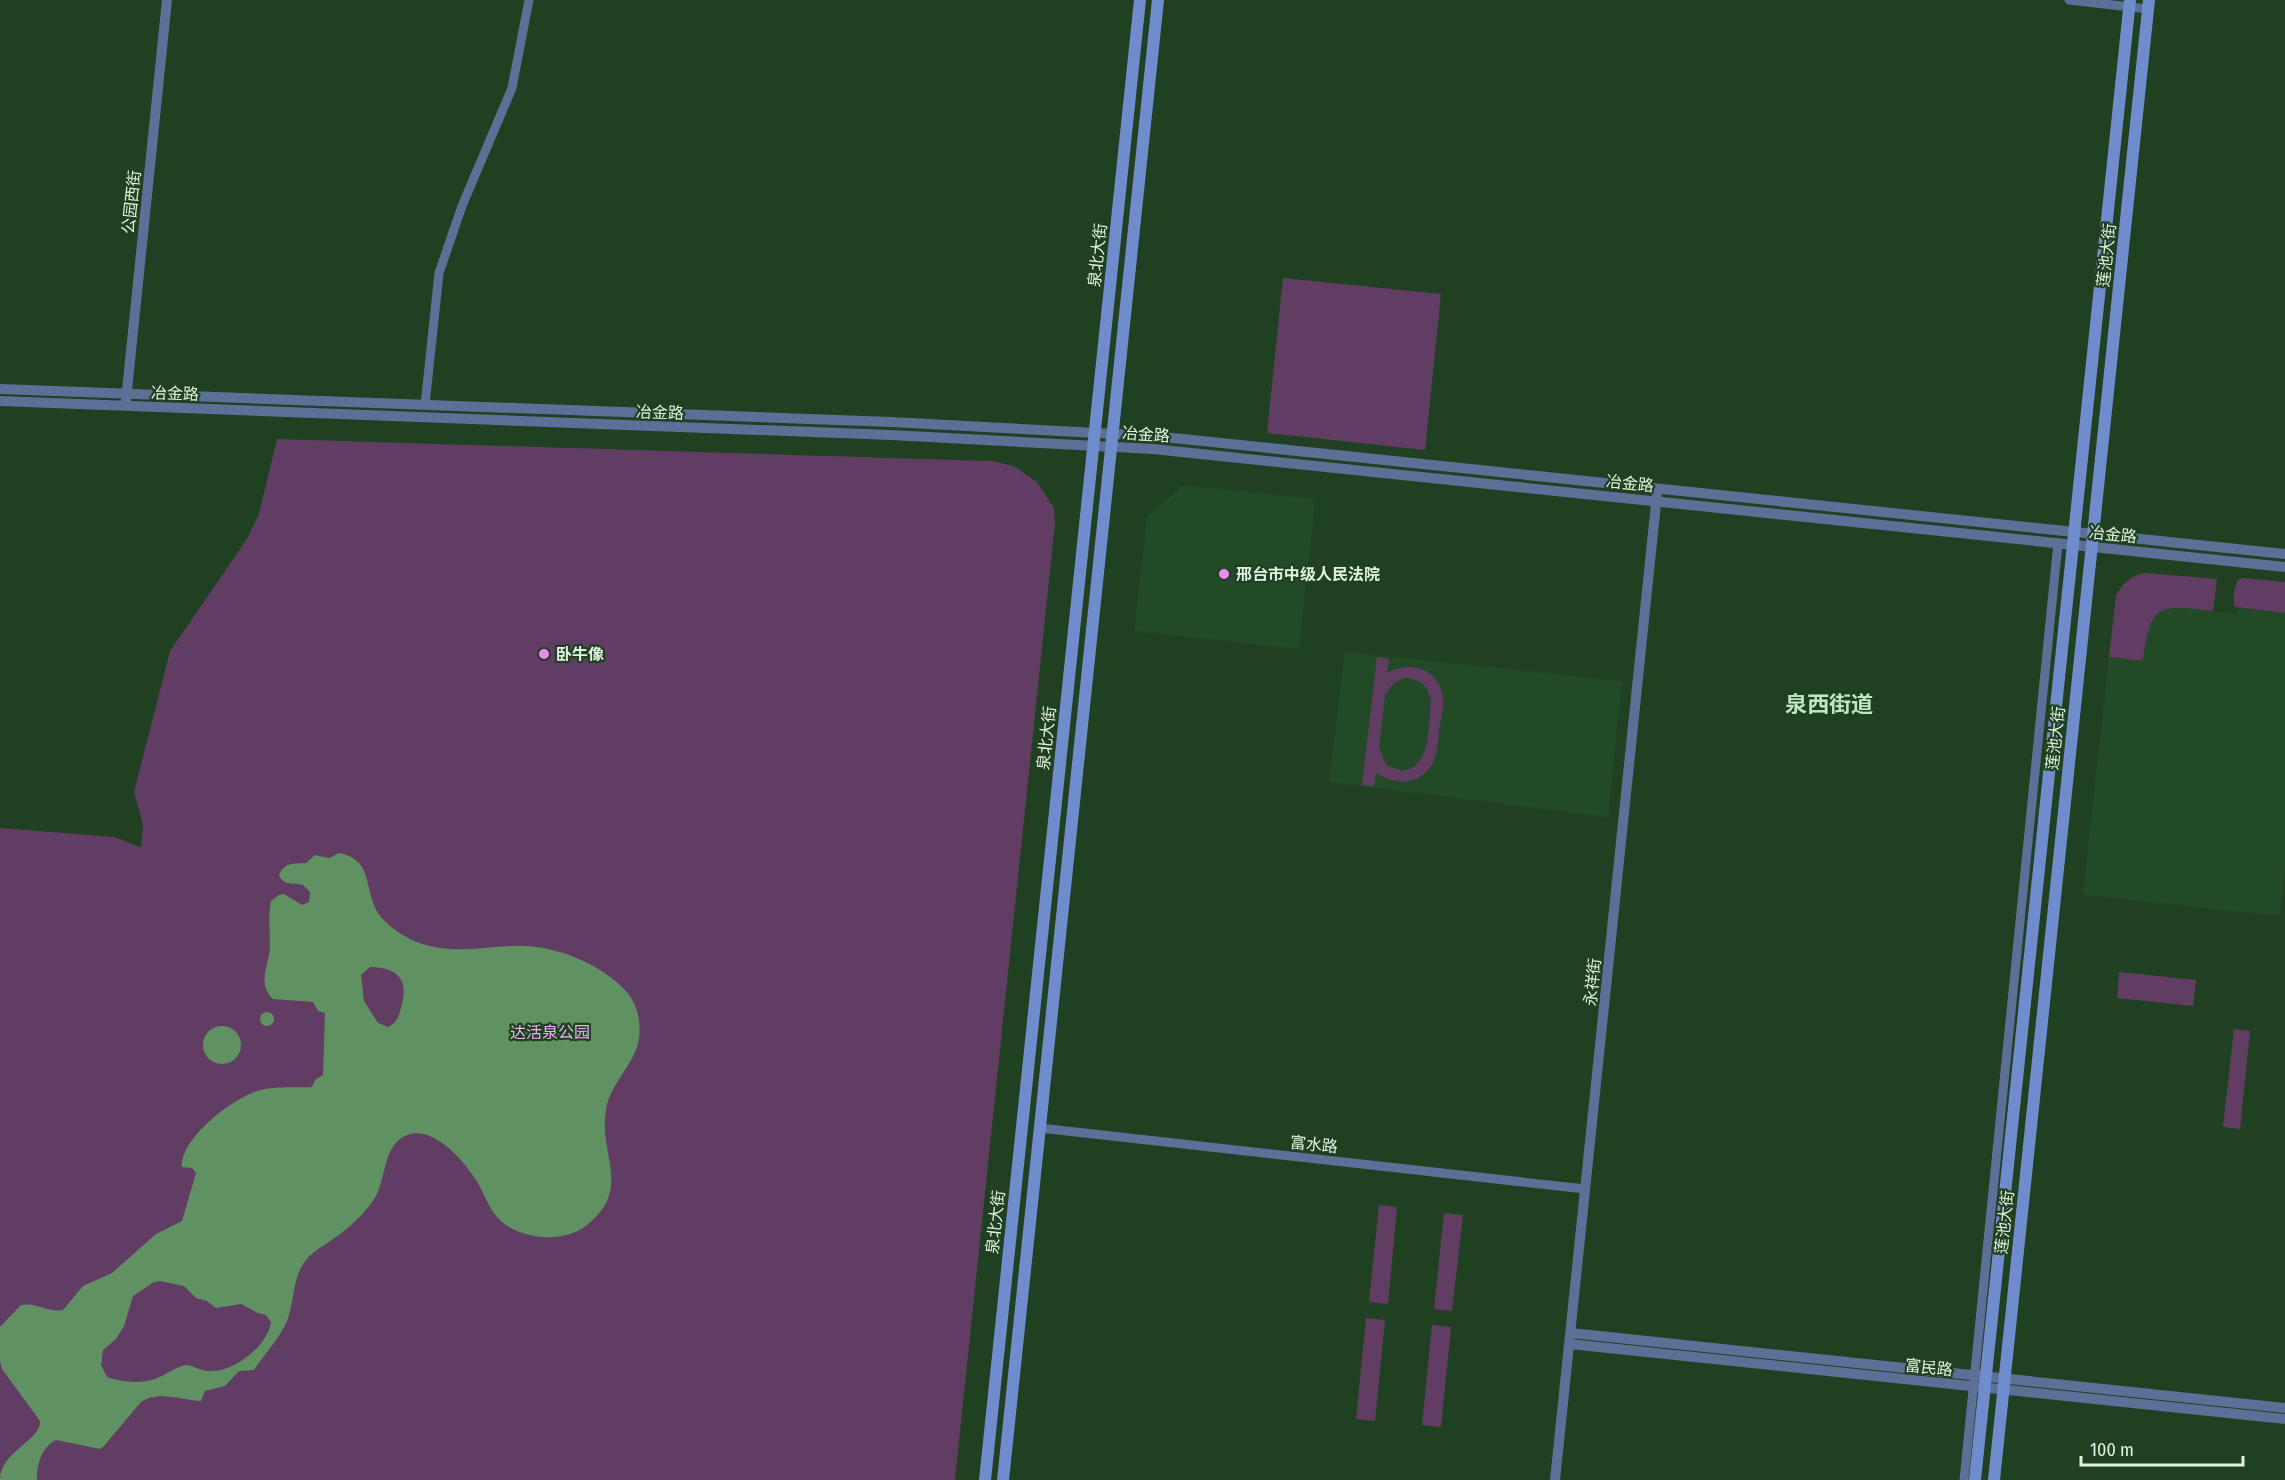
<svg xmlns="http://www.w3.org/2000/svg" width="2285" height="1480" font-family="'Fira Sans Condensed','Noto Sans SC',sans-serif">
	<rect width="100%" height="100%" fill="#204022"/>
	<g fill="#234a26">
		<path d="M1184,485L1315,499L1299,649L1134,631L1147,516Z"/>
		<path d="M2175,607L2237,614L2238,608L2285,613V866L2280,916L2083,895L2109,657L2143,661L2147,632L2153,618L2160,611Z"/>
		<path d="M1345,652L1622,681L1608,817L1329,782Z"/>
	</g>
	<g fill="#623d63" fill-rule="evenodd">
		<path d="M1283,278L1441,294L1425,450L1267,433Z"/>
		<path d="M277,439L991,461L1014,466L1037,482L1054,508L1055,523L955,1480H0V828L114,837L141,847L143,825L134,792L170,651L247,539L259,514Z"/>
		<path d="M2145,573L2217,579L2213,611C2159,605 2150,602 2143,661L2109,657L2116,596C2122,584 2131,575 2145,573Z"/>
		<path d="M2244,578L2285,582V613L2235,607C2232,600 2234,585 2239,579Z"/>
		<path d="M1377,657L1389,659L1387,673C1408,661 1436,667 1442,693C1445,705 1441,718 1439,730C1438,738 1438,749 1435,757C1426,785 1398,787 1376,773L1374,786L1362,785ZM1404,678C1419,678 1429,686 1431,701C1428,725 1432,767 1402,771L1386,765L1379,748L1385,695L1394,683Z"/>
		<path d="M2119,972L2196,980L2193,1006L2117,998Z"/>
		<path d="M2234,1029L2250,1031L2240,1129L2223,1127Z"/>
		<path d="M1379,1205L1397,1207L1388,1304L1369,1302Z"/>
		<path d="M1444,1213L1463,1215L1452,1311L1434,1309Z"/>
		<path d="M1366,1318L1385,1320L1375,1421L1356,1419Z"/>
		<path d="M1432,1325L1451,1327L1441,1427L1422,1425Z"/>
	</g>
	<g fill="#609162" fill-rule="evenodd">
		<path d="M339,853C370,859 365,882 374,905C379,919 396,932 410,939C444,955 474,948 509,946C547,944 585,957 614,980C634,995 642,1014 639,1039C634,1066 610,1083 606,1110C598,1154 633,1188 587,1225C564,1244 519,1240 499,1219C488,1208 484,1192 476,1180C463,1159 427,1118 400,1139C384,1151 385,1179 376,1196C366,1213 349,1228 333,1239C324,1246 313,1251 306,1260C292,1278 295,1298 288,1318C283,1334 264,1355 254,1370L239,1371L225,1386L205,1391L201,1401C182,1400 158,1390 141,1402L104,1446L100,1449L56,1440C42,1446 36,1466 37,1480H0C0,1451 41,1441 40,1421L2,1369L0,1361V1327L21,1305C38,1302 47,1313 63,1310L83,1286L112,1273L156,1234L182,1221L196,1173L192,1168L182,1167C180,1138 235,1096 261,1090C276,1086 296,1088 312,1087L315,1080L323,1075L325,1013L318,1011L313,1002L273,999C256,983 270,964 270,945C270,929 268,916 271,901L279,895L284,894L302,905L309,902L310,892L303,885C293,882 284,887 279,875C284,862 294,864 306,863L315,855L329,858ZM370,967C397,967 410,980 401,1007C399,1016 397,1023 388,1027L378,1023L364,1001L361,975ZM160,1281L184,1286L196,1298L207,1301L216,1308L241,1304L258,1313L266,1315L271,1322C268,1346 233,1373 209,1371C201,1371 194,1366 186,1365C175,1367 166,1375 155,1379C140,1384 121,1382 107,1377L101,1365L103,1350L116,1339L124,1326L133,1296L154,1282Z"/>
		<circle cx="267" cy="1019" r="7"/>
		<circle cx="222" cy="1045" r="19"/>
	</g>
	<g fill="none" stroke-linecap="round" stroke-linejoin="round">
		<g stroke="#5c6f96" stroke-width="9">
			<path d="M2069,0L2148,9"/>
			<path d="M425,405L439,273L462,206L512,88L529,0"/>
			<path d="M1040,1128L1585,1189"/>
			<path d="M1964,1480L2058,543"/>
		</g>
		<g stroke="#5c6f96" stroke-width="10">
			<path d="M0,389L891,422L1154,436L2285,554"/>
			<path d="M126,400L167,0"/>
			<path d="M0,401L891,435L1153,449L2285,567"/>
			<path d="M1571,1333L2285,1408"/>
			<path d="M1570,1344L2285,1419"/>
			<path d="M1555,1480L1657,494"/>
		</g>
		<g stroke="#708ccc" stroke-width="12">
			<path d="M985,1480L1140,0"/>
			<path d="M1003,1480L1158,0"/>
			<path d="M1975,1480L2130,0"/>
			<path d="M1994,1480L2149,0"/>
		</g>
	</g>
	<g fill="#f08bf5" stroke="#204022" stroke-width="2">
		<circle cx="1224" cy="574" r="6"/>
		<circle cx="544" cy="654" r="6"/>
	</g>
	<g text-anchor="middle" stroke-width="4.5" stroke-linejoin="round" paint-order="stroke">
		<g font-size="16" fill="#e0f3e0" stroke="#204022">
			<text transform="translate(131 202) rotate(-84)" y="6">公园西街</text>
			<text transform="translate(1097 255) rotate(-84)" y="6">泉北大街</text>
			<text transform="translate(2106 255) rotate(-84)" y="6">莲池大街</text>
			<text transform="translate(175 393) rotate(2)" y="6">冶金路</text>
			<text transform="translate(660 412) rotate(2)" y="6">冶金路</text>
			<text transform="translate(1146 434) rotate(4)" y="6">冶金路</text>
			<text transform="translate(1630 483) rotate(6)" y="6">冶金路</text>
			<text transform="translate(2113 534) rotate(6)" y="6">冶金路</text>
			<text transform="translate(1046 738) rotate(-84)" y="6">泉北大街</text>
			<text transform="translate(2055 738) rotate(-84)" y="6">莲池大街</text>
			<text transform="translate(1592 982) rotate(-84)" y="6">永祥街</text>
			<text transform="translate(1314 1144) rotate(6)" y="6">富水路</text>
			<text transform="translate(995 1222) rotate(-84)" y="6">泉北大街</text>
			<text transform="translate(2004 1222) rotate(-84)" y="6">莲池大街</text>
			<text transform="translate(1929 1367) rotate(6)" y="6">富民路</text>
		</g>
		<g font-size="16" font-weight="bold" fill="#e0f3e0" stroke="#204022" text-anchor="start">
			<text x="1236" y="580">邢台市中级人民法院</text>
			<text x="556" y="660">卧牛像</text>
		</g>
		<g font-size="16" fill="#f2aff4" stroke="#204022">
			<text x="550" y="1038">达活泉公园</text>
		</g>
		<g font-size="22" font-weight="bold" fill="#c0e6c1" stroke="#204022">
			<text x="1829" y="712">泉西街道</text>
		</g>
	</g>
	<path d="M2081 1456v9h162v-9" fill="none" stroke="#e0f3e0" stroke-width="3"/>
	<text x="2090" y="1456" font-size="18" fill="#e0f3e0" stroke="#204022" stroke-width="4.5" paint-order="stroke">100 m</text>
</svg>
